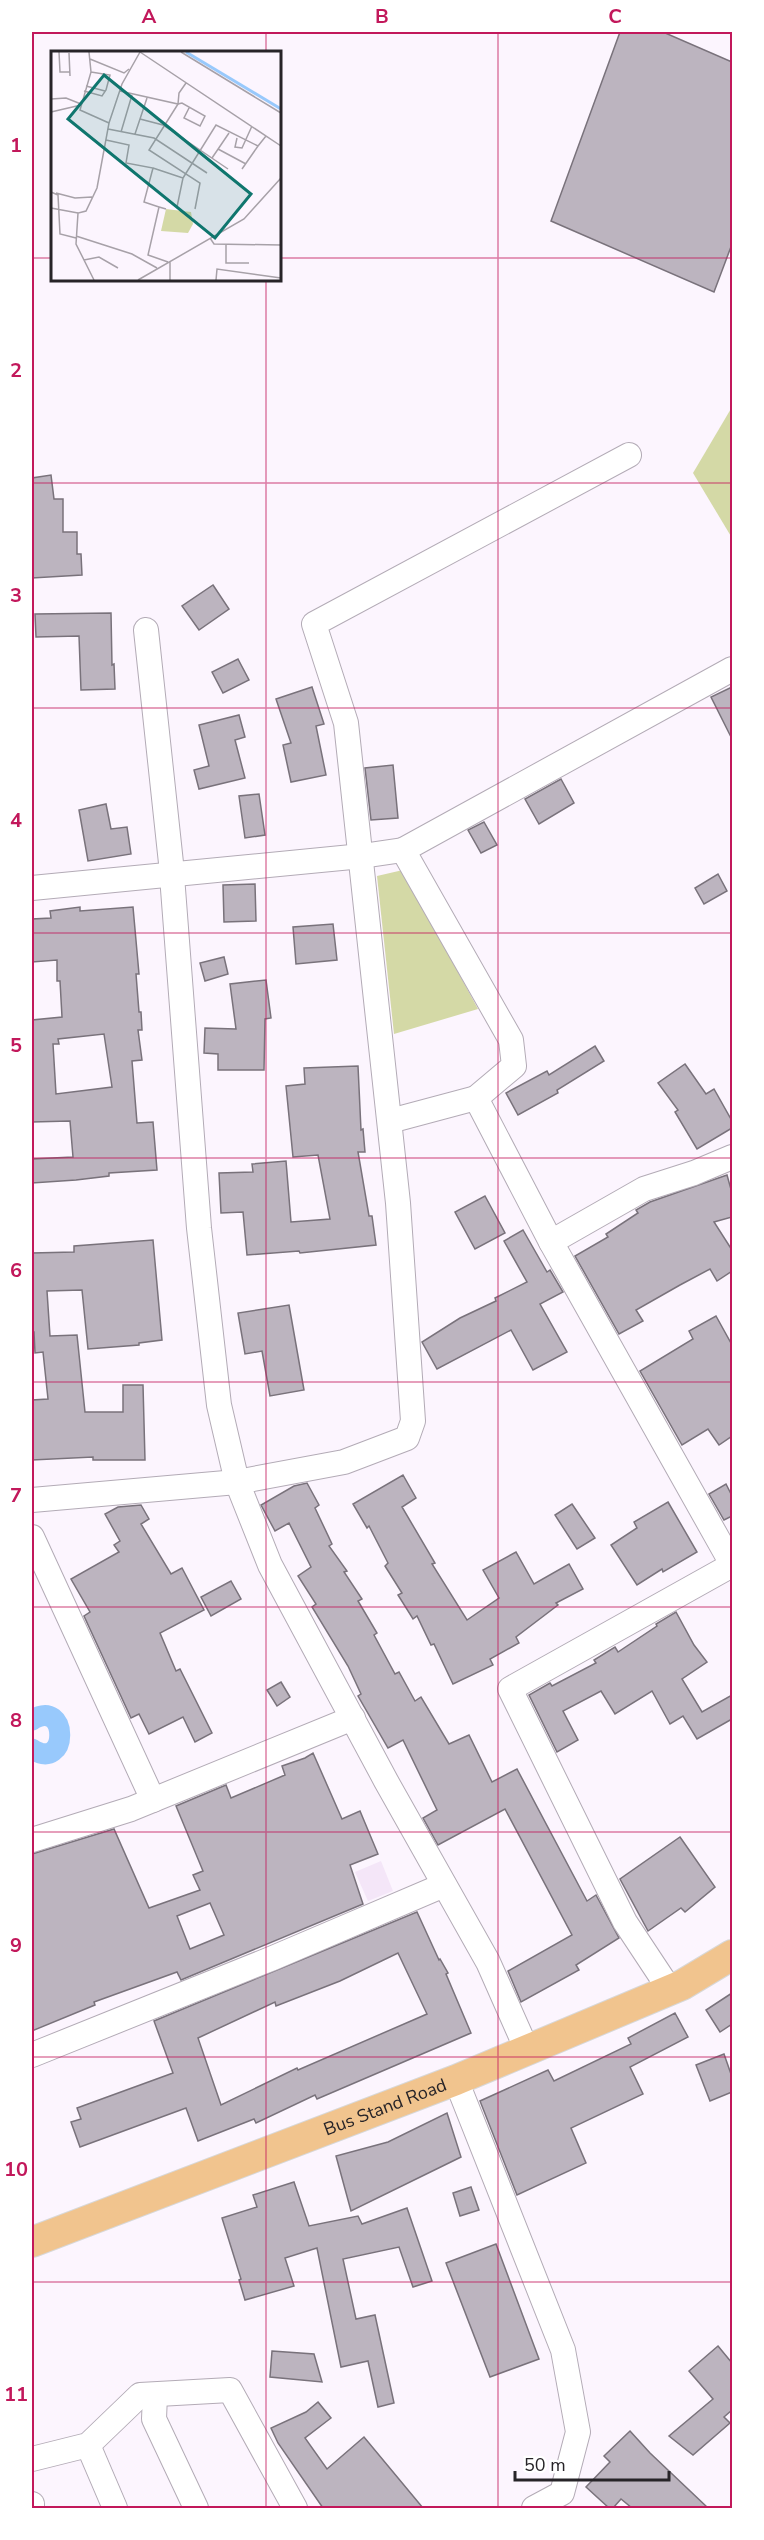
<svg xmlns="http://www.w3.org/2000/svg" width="764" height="2540" font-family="'Nunito Sans',sans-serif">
	<rect width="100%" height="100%" fill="#fcf5fe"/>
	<path fill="#f4e6f8" d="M381,1861L393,1891L368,1901L355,1872Z"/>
	<g fill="#d4d9a6">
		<path d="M732,407V538L693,473Z"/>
		<path d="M403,870L478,1009L394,1034L377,876Z"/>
	</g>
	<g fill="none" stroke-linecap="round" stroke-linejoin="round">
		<path stroke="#98c9fc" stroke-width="21" d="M32,1720C69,1697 69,1773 32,1749"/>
	</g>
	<g fill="#bcb4bf" stroke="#79727b" stroke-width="1.5" fill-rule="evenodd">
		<path d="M620,32H663L732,62V244L714,292L551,221Z"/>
		<path d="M51,475L54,499H63V532H77V554H81L82,575L32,578V478Z"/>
		<path d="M213,585L229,609L199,630L182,606Z"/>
		<path d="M111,613L112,665L114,664L115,689L81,690L79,636L36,637L35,614Z"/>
		<path d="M238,659L249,680L223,693L212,672Z"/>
		<path d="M312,687L324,724L316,726L326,775L291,782L283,745L291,743L276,699Z"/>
		<path d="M732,687V739L711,697Z"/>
		<path d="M239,715L245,737L235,740L245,778L199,789L194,770L209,766L199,725Z"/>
		<path d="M393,765L398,818L371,820L365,768Z"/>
		<path d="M561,779L574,803L539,824L525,799Z"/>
		<path d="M259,794L265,835L245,838L239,796Z"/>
		<path d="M106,804L111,829L127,827L131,854L88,861L79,810Z"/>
		<path d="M484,822L497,845L481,853L468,830Z"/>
		<path d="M718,874L727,891L704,904L695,888Z"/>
		<path d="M255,884L256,921L224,922L223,885Z"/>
		<path d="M80,907V911L133,907L139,974H136L139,1012H141L142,1030H138L142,1060L132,1061L137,1123L153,1122L157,1170L109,1173V1176L76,1180L32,1183V1159L73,1157L70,1121L32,1122V1020L62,1017L60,981H57V960L32,962V919L51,918L50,911ZM104,1034L112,1087L56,1094L53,1044H59L58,1039Z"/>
		<path d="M333,924L337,960L296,964L293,927Z"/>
		<path d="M224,957L228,974L205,981L200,963Z"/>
		<path d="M266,980L271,1018L265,1019L264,1070H218V1054L204,1053L205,1028L236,1029L230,984Z"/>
		<path d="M595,1046L604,1061L557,1090L558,1093L518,1115L506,1093L547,1071L549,1075Z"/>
		<path d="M685,1064L706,1094L714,1089L732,1121V1128L697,1149L675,1112L678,1110L658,1083Z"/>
		<path d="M358,1066L361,1130L363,1129L365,1152H358L369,1216H372L376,1245L300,1253L299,1251L247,1255L243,1212L221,1213L219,1173L253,1172L252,1164L286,1161L291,1222L330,1219L318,1155L293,1157L286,1086L305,1084L304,1068Z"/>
		<path d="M727,1175L732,1193V1217L714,1222L732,1250V1271L717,1281L710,1269L680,1285L636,1310L643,1321L619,1334L575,1256L608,1237L606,1234L638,1213L636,1210L650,1202Z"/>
		<path d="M485,1196L505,1233L475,1249L455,1212Z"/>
		<path d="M523,1230L547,1272L550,1270L563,1292L540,1304L567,1352L533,1370L511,1330L437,1369L422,1342L460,1318L496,1301L495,1298L527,1282L504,1241Z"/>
		<path d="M153,1240L162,1340L139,1343V1345L88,1349L82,1290L47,1291L50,1336L77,1335L85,1412H123V1385H143L145,1460H93V1457L32,1460V1400L48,1399L43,1352L35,1353L34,1332H32V1253L74,1252V1246Z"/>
		<path d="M289,1305L304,1390L270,1396L262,1351L245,1354L238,1313Z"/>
		<path d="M716,1316L732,1345V1436L719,1445L708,1429L682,1445L640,1371L693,1339L689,1331Z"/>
		<path d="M403,1475L416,1498L402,1507L435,1563L432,1564L467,1620L499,1598L483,1570L516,1552L534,1584L569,1564L583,1589L556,1603L558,1605L516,1637L519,1643L490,1659L493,1665L453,1684L434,1644L431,1645L417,1616L413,1619L398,1595L402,1593L385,1566L388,1563L369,1526L367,1528L353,1504Z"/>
		<path d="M307,1483L319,1505L315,1508L332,1544L329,1546L347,1571L344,1572L362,1599L358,1601L377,1633L374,1635L395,1674L399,1672L415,1701L421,1697L449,1744L469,1735L492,1782L517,1769L587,1901L596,1895L619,1938L576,1965L579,1970L521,2002L508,1971L572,1935L505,1809L438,1845L423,1818L437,1810L403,1740L388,1748L358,1696L361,1694L348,1666L312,1607L316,1604L298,1576L311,1567L289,1523L275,1531L261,1505L294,1486Z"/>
		<path d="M726,1484L732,1496V1516L724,1520L709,1494Z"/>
		<path d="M668,1502L697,1552L663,1572L662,1569L637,1585L611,1545L637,1528L634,1522Z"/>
		<path d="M572,1504L595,1538L577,1549L555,1515Z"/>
		<path d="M141,1505L149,1519L141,1524L171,1574L182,1568L204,1610L160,1633L176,1671L180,1669L212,1733L195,1742L183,1717L149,1734L139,1714L131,1718L84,1616L90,1612L71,1579L119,1552L114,1545L120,1541L105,1514L118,1507Z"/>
		<path d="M231,1581L241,1599L211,1616L201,1597Z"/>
		<path d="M676,1612L694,1645L707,1662L682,1679L702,1712L732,1695V1719L697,1739L683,1716L670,1724L652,1691L615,1714L601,1691L563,1711L578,1740L557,1752L529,1695L550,1683L552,1686L596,1663L594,1660L615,1647L618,1652L657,1626L656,1624Z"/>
		<path d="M281,1682L290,1697L277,1706L267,1690Z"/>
		<path d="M313,1753L342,1819L360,1811L378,1854L350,1865L363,1904L181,1980L177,1972L94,2002L95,2005L32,2031V1854L114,1829L149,1908L200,1890L193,1875L203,1871L176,1806L226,1785L231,1798L285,1775L282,1766L305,1758ZM210,1903L224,1935L190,1949L177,1916Z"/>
		<path d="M680,1837L715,1887L685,1912L681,1908L648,1931L620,1879Z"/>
		<path d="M417,1912L439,1960L440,1959L448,1973L446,1974L471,2033L317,2099L315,2095L256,2123L254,2119L198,2141L186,2108L80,2147L71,2122L81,2119L77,2108L173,2073L154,2021ZM398,1953L427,2014L298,2070L297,2068L221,2105L198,2038L275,2002L276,2006L340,1981Z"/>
		<path d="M732,1993V2024L720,2032L706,2010Z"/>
		<path d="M675,2013L688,2037L630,2067L643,2094L571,2128L586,2163L517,2195L480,2101L548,2070L554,2081L631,2044L628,2038Z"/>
		<path d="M724,2054L732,2077V2092L710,2101L696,2065Z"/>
		<path d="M447,2113L461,2157L351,2211L336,2156L388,2142Z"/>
		<path d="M294,2182L309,2226L358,2216L362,2224L407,2208L432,2281L413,2287L399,2247L343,2259L356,2319L375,2315L394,2403L378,2407L368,2361L341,2367L317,2248L285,2258L294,2286L245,2300L239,2280L241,2279L222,2218L257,2207L253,2195Z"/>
		<path d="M471,2187L479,2210L460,2216L453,2193Z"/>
		<path d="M496,2244L539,2359L490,2377L446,2263Z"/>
		<path d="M718,2346L732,2363V2410L724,2417L730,2423L693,2455L669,2436L713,2399L689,2371Z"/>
		<path d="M272,2351L314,2354L322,2382L270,2377Z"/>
		<path d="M318,2402L331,2418L305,2438L327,2469L364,2437L423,2508H323L278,2443L271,2428L306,2412Z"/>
		<path d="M630,2431L650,2453L708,2508H632L621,2499L613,2508H609L586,2487L610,2462L604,2456Z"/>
	</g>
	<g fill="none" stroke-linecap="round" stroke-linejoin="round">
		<defs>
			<g id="minor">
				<path d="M146,630L171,863L199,1228L219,1405L237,1482L270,1565L386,1781L488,1962L527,2050"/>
				<path d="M32,888L362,856L403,850"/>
				<path d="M390,1121L476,1098"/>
				<path d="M732,1157L694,1173L644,1189L551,1242L732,1564"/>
				<path d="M551,1242L476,1098L514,1066L511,1040L403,850L732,669"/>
				<path d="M32,1500L237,1482L344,1462L407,1438L413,1421L398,1203L346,723L314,624L629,455"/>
				<path d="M32,1537L153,1800"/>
				<path d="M32,1840L131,1809L353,1718"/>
				<path d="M670,1990L625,1922L510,1689L732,1565"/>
				<path d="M32,2055L273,1958L444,1885"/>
				<path d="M456,2080L563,2350L578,2432L562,2493L534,2508"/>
				<path d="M155,2395L154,2419L196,2508"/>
				<path d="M88,2445L115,2508"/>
				<path d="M32,2459L88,2445L140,2395L230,2390L295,2508"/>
				<path d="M32,2504V2508"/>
			</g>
			<g id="major">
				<path id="s1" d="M32,2242L456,2080L682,1985L732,1955"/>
			</g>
		</defs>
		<use href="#minor" stroke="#b3abb6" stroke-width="26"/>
		<use href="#major" stroke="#d8d8d8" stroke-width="32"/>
		<use href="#minor" stroke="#fff" stroke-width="24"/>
		<use href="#major" stroke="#f1c48e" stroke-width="30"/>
	</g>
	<path fill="none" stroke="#c2185b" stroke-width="1.5" stroke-opacity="0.55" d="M266,32V52M498,32V2508M32,258H52M279,258H732M266,279V2508M32,483H732M32,708H732M32,933H732M32,1158H732M32,1382H732M32,1607H732M32,1832H732M32,2057H732M32,2282H732"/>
	<g text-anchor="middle" stroke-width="5" stroke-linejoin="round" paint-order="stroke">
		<g font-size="18" fill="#272428" stroke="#fff">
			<text dy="6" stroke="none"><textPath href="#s1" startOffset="378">Bus Stand Road</textPath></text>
		</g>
	</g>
	<g transform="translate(51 51)">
		<rect width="230" height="230" fill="#fcf5fe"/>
		<path d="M115,158L140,161L142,173L137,182L110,180Z" fill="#d4d9a6"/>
		<path fill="none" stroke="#98c9fc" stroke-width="3" d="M135,1L230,58"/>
		<path fill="none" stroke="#a7a1a8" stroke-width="1.5" d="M8,1L9,21H19M38,1L40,21L29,59L58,72M89,1L230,95M130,1L230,62M18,2L19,25M39,8L73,22L78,18M35,35L54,40M33,40L51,45L55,39L59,24L40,21M69,40L127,53L128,42L135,32M0,48L15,47L30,53M138,57L133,67L149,75L154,65L131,52L127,53L98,99L149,132L144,158M0,61L30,54M89,68L112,74L177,118M57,78L103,87L156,122M70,81L81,44M84,83L96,47M186,87L184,96L191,97L201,75M55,89L78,94L75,112L102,117L93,151L108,156M167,98L195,113M161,107L178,82M102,117L132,127L126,156M191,118L207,95M132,127L165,74L207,95L215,85M0,141L7,144L9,183L25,187M5,142L24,147L41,146M0,157L27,162M115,158L108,156L97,204L117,211M25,185L81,203L106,217M159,187L163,193L230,194M175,193V212H198M33,209L48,206L67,217M43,229L25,193L27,162L35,160L46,137L58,72L71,33L89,1M87,229L193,168L230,127M119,229V210M165,229L166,218L230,227"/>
		<path fill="#0f766e" fill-opacity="0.15" stroke="#0f766e" stroke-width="3" d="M53,24L200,143L164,187L17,68Z"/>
		<rect width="230" height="230" fill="none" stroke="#272428" stroke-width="3"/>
	</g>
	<rect width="764" height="2540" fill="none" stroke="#ffffff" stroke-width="66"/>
	<path d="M515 2471v9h154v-9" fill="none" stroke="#272428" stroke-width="3"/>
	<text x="524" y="2471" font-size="18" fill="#272428" stroke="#ffffff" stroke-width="4.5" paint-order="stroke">50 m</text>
	<rect x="33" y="33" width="698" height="2474" fill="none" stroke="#c2185b" stroke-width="2"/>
	<g font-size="20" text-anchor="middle" font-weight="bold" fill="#c2185b">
		<text x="149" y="23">A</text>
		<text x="382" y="23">B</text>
		<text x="615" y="23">C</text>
		<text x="16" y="152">1</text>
		<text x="16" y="377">2</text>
		<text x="16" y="602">3</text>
		<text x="16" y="827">4</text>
		<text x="16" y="1052">5</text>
		<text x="16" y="1277">6</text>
		<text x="16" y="1502">7</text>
		<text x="16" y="1727">8</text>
		<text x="16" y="1952">9</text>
		<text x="16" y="2176">10</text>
		<text x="16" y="2401">11</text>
	</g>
</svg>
